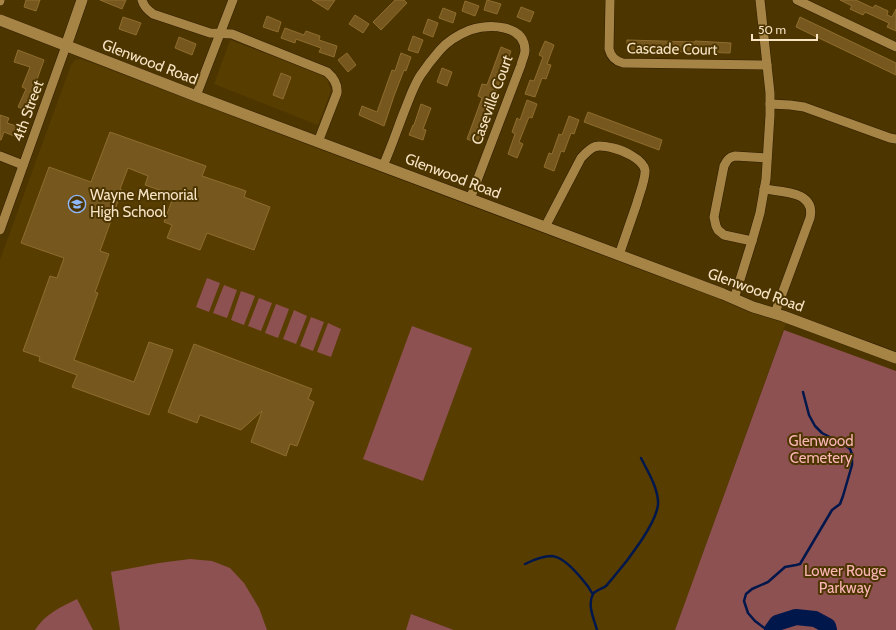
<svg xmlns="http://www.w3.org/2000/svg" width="896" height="630" font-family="Cabin,sans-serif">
	<rect width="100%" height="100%" fill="#4d3500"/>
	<g fill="#583d00">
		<path d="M230,40L326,76L331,91L318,125L214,84Z"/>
		<path d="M81,59L649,273L786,323L675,630H454L412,614L406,630H0V260L71,65L75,60Z"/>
	</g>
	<g fill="#8d5151">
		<path d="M207,278L220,283L209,312L196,307Z"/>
		<path d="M224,285L237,290L227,318L213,313Z"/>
		<path d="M241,291L255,296L244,325L231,320Z"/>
		<path d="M259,298L272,303L261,331L248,326Z"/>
		<path d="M276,304L289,309L278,338L265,333Z"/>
		<path d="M294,310L307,316L296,344L283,339Z"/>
		<path d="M311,317L324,322L313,351L300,346Z"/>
		<path d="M328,323L341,329L331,357L317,352Z"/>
		<path d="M412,326L472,348L423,481L363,459Z"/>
		<path d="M784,330L896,371V630H675Z"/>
		<path d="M190,559L212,561L230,568L244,583L259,608L267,630H120L111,572L159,563Z"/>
		<path d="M77,599L93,630H35C45,614 61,607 77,599Z"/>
		<path d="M411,614L454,630H406Z"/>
	</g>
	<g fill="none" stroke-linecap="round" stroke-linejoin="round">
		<g stroke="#00174c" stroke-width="2.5">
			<path d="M525,564C533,560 543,556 552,556C564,557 579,575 586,584C589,587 590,591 593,594"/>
			<path d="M597,630C594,619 587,605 593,594C596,590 602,589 606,586C608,584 610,581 612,579C625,564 660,520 658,501C657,486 648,472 641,458"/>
			<path d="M767,630L755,621L748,613L744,601L746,594L752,589L768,582L785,567L796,565L800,564L832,510L840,504L843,496L852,465V454L850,449L845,445L822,433L815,426L809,415L803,392"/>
		</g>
		<path stroke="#00174c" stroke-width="16" d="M772,630L777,623L796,617L815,619L828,626L829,630"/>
	</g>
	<g fill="#76581f" stroke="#8e6d2e">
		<path d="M26,0H40L36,11L24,7Z"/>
		<path d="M100,0H126L122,9Z"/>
		<path d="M312,0H335L328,10Z"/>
		<path d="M395,0H404L407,3L381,30L373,22Z"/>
		<path d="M487,0L501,4L497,14L484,10Z"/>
		<path d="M840,0H856L873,8L875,5L888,11L887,15L892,17L896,9V31L887,27L889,23L865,12L863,15L850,9L852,6Z"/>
		<path d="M465,1L479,6L475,16L462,11Z"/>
		<path d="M521,7L534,12L530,22L517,17Z"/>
		<path d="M443,8L456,13L453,23L439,18Z"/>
		<path d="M355,15L369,24L363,33L349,24Z"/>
		<path d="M267,16L281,22L278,32L263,27Z"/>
		<path d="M123,17L141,23L136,35L119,29Z"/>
		<path d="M800,17L896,63V75L796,27Z"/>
		<path d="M428,19L438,23L433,37L423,33Z"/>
		<path d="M285,28L304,35L306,31L320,36L319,40L337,46L334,57L319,52L321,48L296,39L295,43L281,38Z"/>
		<path d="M413,36L423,40L418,53L408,50Z"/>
		<path d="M179,37L196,44L192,55L175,48Z"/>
		<path d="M627,40L695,42V41L731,43L730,53L627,50Z"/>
		<path d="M545,41L554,45L547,64L551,65L546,79L542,78L535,97L525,94L530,80L534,81L543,57L539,55Z"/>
		<path d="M501,47L511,51L477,143L467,139L482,98L478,96L482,84L487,85Z"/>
		<path d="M18,50L44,60L29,102L31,103L28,111L18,107L26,89L22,87L30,67L14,62Z"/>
		<path d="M347,53L356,65L348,72L338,60Z"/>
		<path d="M401,53L411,57L406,71L404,70L394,96L384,126L359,115L362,106L377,112L392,70L395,71Z"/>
		<path d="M442,68L452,72L447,86L437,82Z"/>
		<path d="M281,73L291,77L283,99L273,95Z"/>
		<path d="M527,100L537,104L532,118L529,117L519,142L523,144L517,158L508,154L515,134L512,132L517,118L520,120Z"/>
		<path d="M421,104L431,108L423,129L426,130L423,140L409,135L413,125H414Z"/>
		<path d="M588,112L662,140L659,150L584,122Z"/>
		<path d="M0,115L9,118L7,123L22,128L19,138L4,132L1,140H0Z"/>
		<path d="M569,116L579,120L574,134L571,133L564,152L561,151L554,171L544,167L549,153L552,154L559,134L562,135Z"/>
		<path d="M110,132L206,166L202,176L246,191L244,197L270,207L254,250L207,233L200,250L167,238L172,225L164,222L174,195L145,185L148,176L128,168L120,189L122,190L100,251L109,254L95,292L98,293L74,360L134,382L149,342L173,350L149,415L72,387L77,375L39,361L40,357L23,351L50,276L57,278L64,258L21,243L49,167L91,182Z"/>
		<path d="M194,344L312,389L308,399L314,402L297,446L290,444L286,456L251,442L262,411L241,430L200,415L197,423L168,412Z"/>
	</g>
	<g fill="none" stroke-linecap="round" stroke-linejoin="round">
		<defs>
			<g id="minor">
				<path d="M142,0C144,7 148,10 153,14L210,33L232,34L327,72C334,78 338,84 337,93L318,142"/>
				<path d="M610,0L609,49C611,57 615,61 623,63L767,65"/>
				<path d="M797,0L896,47"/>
				<path d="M0,1V0"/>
				<path d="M196,96L233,0"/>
				<path d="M770,104L790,105L804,107L890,138L896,139"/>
				<path d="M0,156L23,165"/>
				<path d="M383,166C391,148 397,130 404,112C409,100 413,87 420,76C426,67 433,58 440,50C448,41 460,34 470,30C489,24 524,24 525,50C525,55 522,60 521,65L470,199"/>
				<path d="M764,189C782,192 816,191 810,218L775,313"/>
				<path d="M545,227L581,158C593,145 596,144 613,148C622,150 643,159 645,170C646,178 639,195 637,203C631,220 625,238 619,255"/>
				<path d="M0,230L66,46"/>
				<path d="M752,241L724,235L718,230L716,226L714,217L724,166C727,160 729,157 735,156L767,158"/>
				<path d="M734,299L752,241L760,213L766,179L770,115V93L760,0"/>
			</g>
			<g id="tertiary">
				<path d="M0,20L196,96L723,294L753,307L783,316L896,358"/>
				<path d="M66,46L82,0"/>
			</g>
		</defs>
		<use href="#minor" stroke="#2e1e00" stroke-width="10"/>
		<use href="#tertiary" stroke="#2e1e00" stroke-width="12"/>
		<use href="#minor" stroke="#a68446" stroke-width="9"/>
		<use href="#tertiary" stroke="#a68446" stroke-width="11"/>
	</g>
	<defs>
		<symbol id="school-ring" viewBox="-11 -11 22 22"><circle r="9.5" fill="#4d3500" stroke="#90b8fd" stroke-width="1.5"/><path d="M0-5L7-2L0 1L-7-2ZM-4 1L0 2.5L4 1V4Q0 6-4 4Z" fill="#90b8fd"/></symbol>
	</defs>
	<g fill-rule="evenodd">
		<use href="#school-ring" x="67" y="194" width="20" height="20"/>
	</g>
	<g text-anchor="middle" stroke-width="4" stroke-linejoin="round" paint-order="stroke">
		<g font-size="15" fill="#f7e4c5" stroke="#4d3500">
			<text transform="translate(672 49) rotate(1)" y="5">Cascade Court</text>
			<text transform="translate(150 62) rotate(21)" y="5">Glenwood Road</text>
			<text transform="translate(492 100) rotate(-70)" y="5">Caseville Court</text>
			<text transform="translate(28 111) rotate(-70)" y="5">4th Street</text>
			<text transform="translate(453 176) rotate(21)" y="5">Glenwood Road</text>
			<text transform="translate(756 290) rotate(20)" y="5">Glenwood Road</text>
		</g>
		<g font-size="15" fill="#f7e4c5" stroke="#4d3500" text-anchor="start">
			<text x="90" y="200">Wayne Memorial<tspan x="90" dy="17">High School</tspan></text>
		</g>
		<g font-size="15" fill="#fab6b4" stroke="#4d3500">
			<text x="821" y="446">Glenwood<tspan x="821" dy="17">Cemetery</tspan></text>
			<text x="845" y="576">Lower Rouge<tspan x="845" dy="17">Parkway</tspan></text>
		</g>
	</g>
	<path d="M752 34v6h65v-6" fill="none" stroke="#f7e4c5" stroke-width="2"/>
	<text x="758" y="34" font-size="12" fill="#f7e4c5" stroke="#4d3500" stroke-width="3" paint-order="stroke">50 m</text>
</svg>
